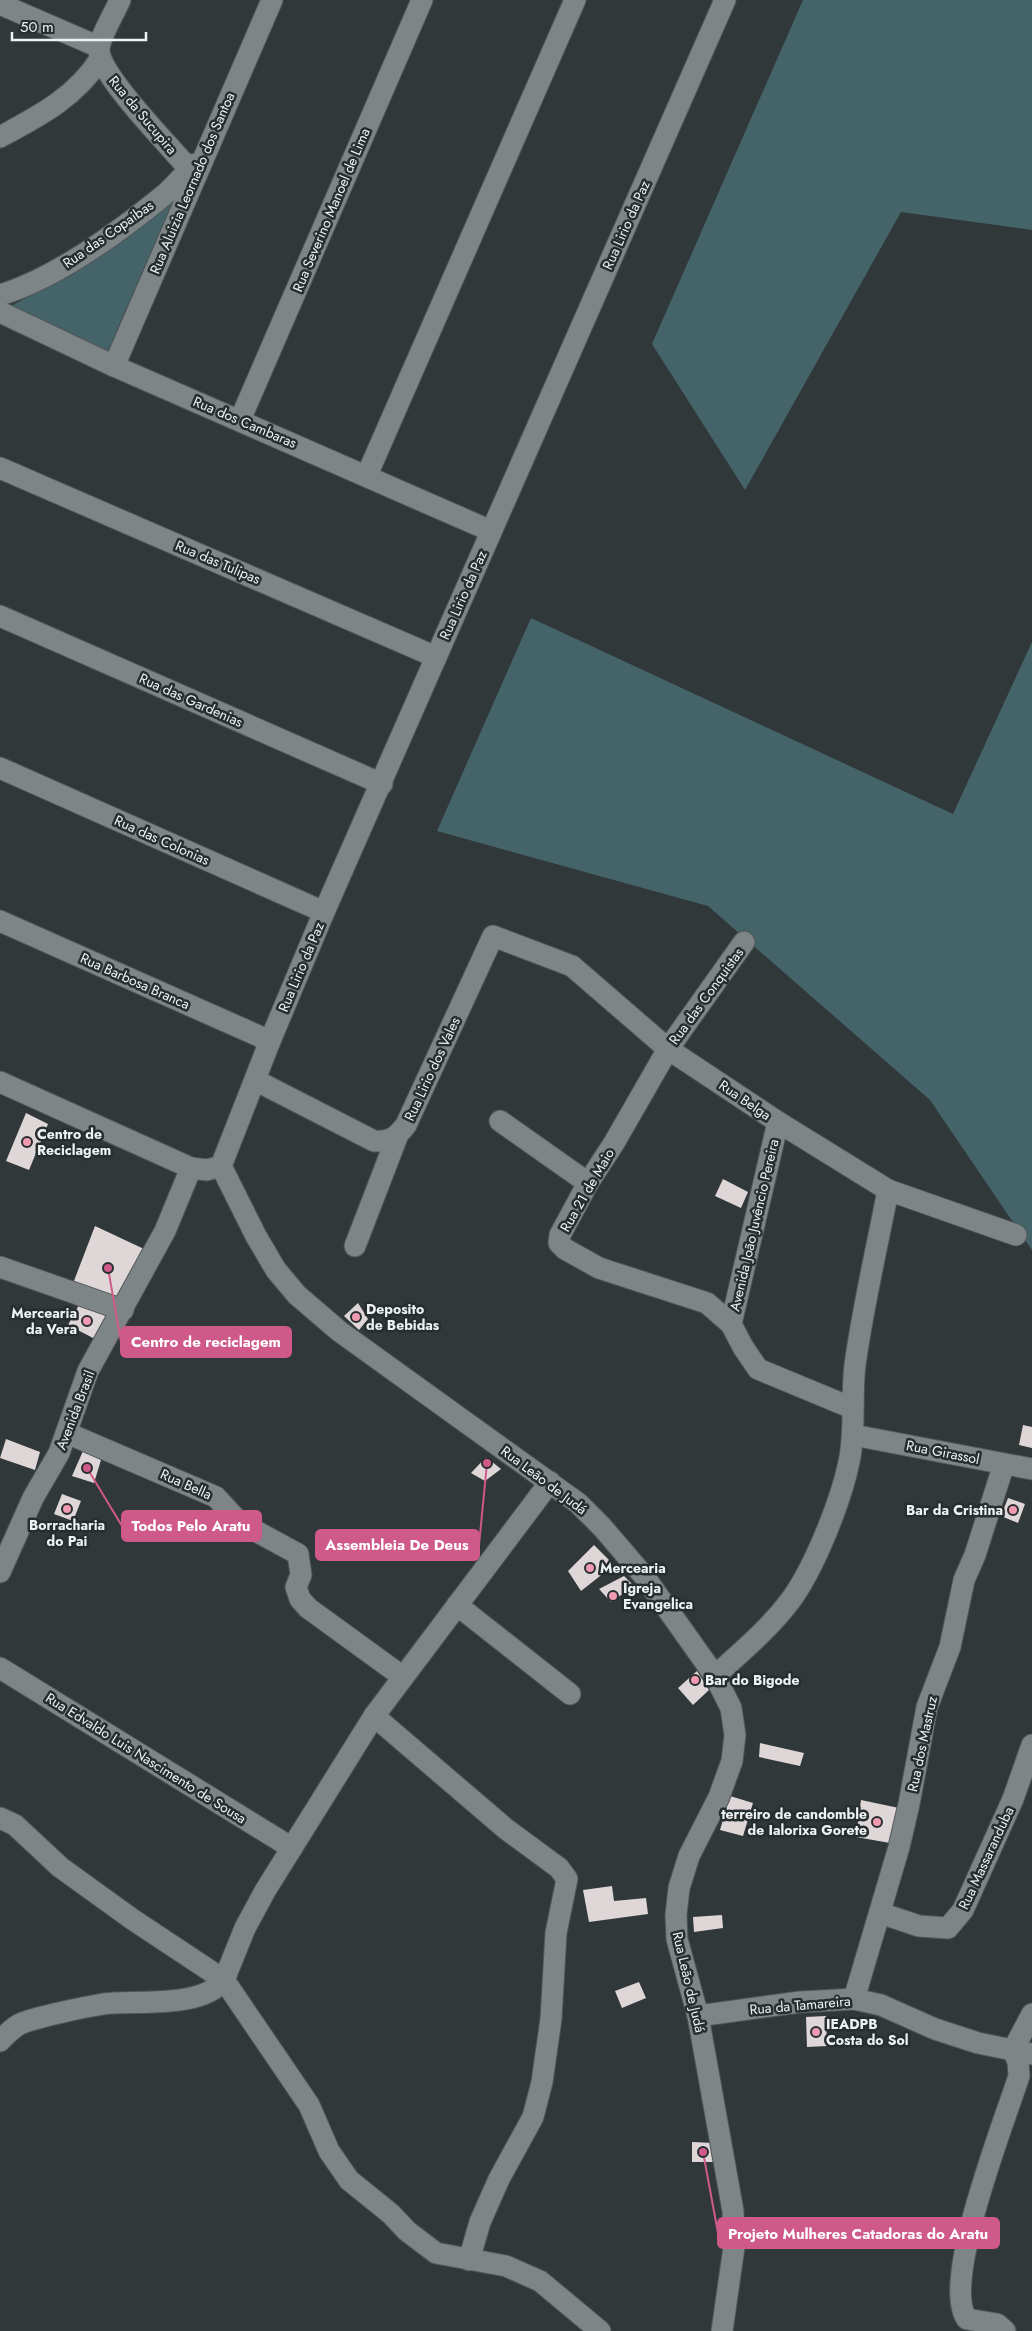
<svg xmlns="http://www.w3.org/2000/svg" width="1032" height="2331" font-family="Jost,sans-serif">
	<rect width="100%" height="100%" fill="#313839"/>
	<g fill="#44646a">
		<path d="M803,0H1032V230L901,212L745,490L652,344Z"/>
		<path d="M176,194L108,351L9,307C70,276 122,235 176,194Z"/>
		<path d="M531,618L953,814L1032,642V1250L930,1100L708,906L437,831Z"/>
	</g>
	<g fill="#dfd6d8">
		<path d="M26,1113L48,1124L29,1170L6,1161Z"/>
		<path d="M723,1179L748,1192L741,1208L715,1196Z"/>
		<path d="M95,1226L144,1249L121,1302L72,1286Z"/>
		<path d="M80,1303L106,1316L95,1339L68,1325Z"/>
		<path d="M358,1303L368,1319L359,1330L344,1316Z"/>
		<path d="M1023,1425L1032,1427V1448L1019,1445Z"/>
		<path d="M6,1439L40,1452L35,1470L0,1458Z"/>
		<path d="M83,1451L101,1460L94,1483L72,1476Z"/>
		<path d="M486,1457L501,1469L485,1481L471,1473Z"/>
		<path d="M62,1494L81,1501L73,1521L54,1514Z"/>
		<path d="M1008,1498L1025,1504L1018,1523L1001,1516Z"/>
		<path d="M594,1545L614,1565L581,1591L568,1571Z"/>
		<path d="M624,1576L634,1586L611,1602L599,1589Z"/>
		<path d="M697,1671L709,1690L693,1705L678,1688Z"/>
		<path d="M760,1743L804,1753L800,1766L759,1757Z"/>
		<path d="M730,1796L753,1803L743,1836L720,1830Z"/>
		<path d="M861,1800L899,1808L890,1843L856,1837Z"/>
		<path d="M612,1886L614,1901L646,1898L648,1914L589,1922L583,1890Z"/>
		<path d="M722,1915L723,1928L694,1932L693,1917Z"/>
		<path d="M639,1982L646,1998L622,2008L615,1991Z"/>
		<path d="M826,2016L827,2046L807,2047L806,2017Z"/>
		<path d="M692,2142L714,2143V2162H692Z"/>
	</g>
	<g fill="none" stroke-linecap="round" stroke-linejoin="round">
		<defs>
			<g id="minor">
				<path d="M120,0C115,12 99,38 99,50C100,76 170,146 189,169"/>
				<path d="M0,4L99,47"/>
				<path d="M0,137C39,116 76,97 100,59"/>
				<path d="M0,295C54,279 119,232 163,196C174,187 184,174 195,164"/>
				<path d="M0,312L114,366L491,531"/>
				<path d="M114,366L272,0"/>
				<path d="M240,420L422,0"/>
				<path d="M0,468L436,657"/>
				<path d="M367,475L575,0"/>
				<path d="M0,616L382,784"/>
				<path d="M0,768L324,912"/>
				<path d="M0,921L270,1041"/>
				<path d="M255,1080L374,1141C390,1142 396,1138 406,1125L493,936L572,966L668,1049L778,1122L888,1190L1016,1235"/>
				<path d="M0,1082L191,1168L207,1170L221,1166L270,1041L324,912L725,0"/>
				<path d="M500,1121L588,1183"/>
				<path d="M778,1122L731,1324L743,1347L758,1369L852,1408"/>
				<path d="M221,1166L256,1236L276,1270L297,1295L339,1331L578,1503L602,1527L644,1576L715,1676L731,1708L735,1735L732,1761L719,1797L689,1856L679,1888L676,1915L677,1939L698,2016L733,2211L734,2247L722,2331"/>
				<path d="M355,1246L397,1137"/>
				<path d="M0,1267L123,1310"/>
				<path d="M731,1324L707,1303L599,1268L565,1249L559,1243L560,1235L588,1183L614,1143L668,1049L744,942"/>
				<path d="M67,1433L216,1497L239,1522L298,1554L301,1575L296,1587L300,1599L308,1608L403,1677"/>
				<path d="M853,1435L1032,1469"/>
				<path d="M0,1572L33,1498L59,1453L88,1371L165,1231L191,1168"/>
				<path d="M457,1605L570,1694"/>
				<path d="M0,1668L292,1848"/>
				<path d="M715,1676C741,1652 769,1629 790,1601C814,1569 841,1501 849,1462C856,1430 851,1397 855,1365C863,1306 877,1248 888,1190"/>
				<path d="M374,1716L506,1829L559,1868L567,1879L556,1933L551,2019L542,2082L533,2117L499,2179L480,2222L469,2260"/>
				<path d="M0,1818L15,1825L60,1867L132,1919L224,1980L309,2105L329,2151L349,2180L391,2214L407,2231L436,2253L506,2266L540,2281L600,2331"/>
				<path d="M880,1913L919,1926L948,1928L963,1910L1013,1799L1032,1745"/>
				<path d="M854,1999L899,1847L909,1804L927,1707L950,1647L964,1580L975,1555L1004,1464"/>
				<path d="M698,2016L800,2002L854,1999L881,2005L935,2029L978,2043L1032,2054"/>
				<path d="M0,2041C6,2035 12,2028 20,2024C36,2017 85,2007 103,2004C136,2000 201,2009 224,1980L245,1928L265,1891L374,1716L550,1482"/>
				<path d="M1013,2050L1032,2014"/>
				<path d="M1005,2331L997,2324L967,2319C940,2284 1005,2120 1019,2076L1018,2062L1013,2050"/>
			</g>
		</defs>
		<use href="#minor" stroke="#505658" stroke-width="23"/>
		<use href="#minor" stroke="#7e8587" stroke-width="21"/>
	</g>
	<g fill="#f19ab2" stroke="#272e2f" stroke-width="2">
		<circle cx="27" cy="1142" r="5"/>
		<circle cx="356" cy="1317" r="5"/>
		<circle cx="87" cy="1321" r="5"/>
		<circle cx="67" cy="1509" r="5"/>
		<circle cx="1013" cy="1510" r="5"/>
		<circle cx="590" cy="1568" r="5"/>
		<circle cx="613" cy="1596" r="5"/>
		<circle cx="695" cy="1680" r="5"/>
		<circle cx="877" cy="1822" r="5"/>
		<circle cx="816" cy="2032" r="5"/>
	</g>
	<g text-anchor="middle" stroke-width="5" stroke-linejoin="round" paint-order="stroke">
		<g font-size="14" fill="#eef2f3" stroke="#272e2f">
			<text transform="translate(143 115) rotate(50)" y="5">Rua da Sucupira</text>
			<text transform="translate(192 183) rotate(-67)" y="5">Rua Aluizia Leornado dos Santoa</text>
			<text transform="translate(331 210) rotate(-67)" y="5">Rua Severino Manoel de Lima</text>
			<text transform="translate(626 225) rotate(-66)" y="5">Rua Lirio da Paz</text>
			<text transform="translate(108 234) rotate(-35)" y="5">Rua das Copaibas</text>
			<text transform="translate(245 422) rotate(23)" y="5">Rua dos Cambaras</text>
			<text transform="translate(218 562) rotate(23)" y="5">Rua das Tulipas</text>
			<text transform="translate(463 595) rotate(-66)" y="5">Rua Lirio da Paz</text>
			<text transform="translate(191 700) rotate(24)" y="5">Rua das Gardenias</text>
			<text transform="translate(162 840) rotate(24)" y="5">Rua das Colonias</text>
			<text transform="translate(301 967) rotate(-67)" y="5">Rua Lirio da Paz</text>
			<text transform="translate(135 981) rotate(24)" y="5">Rua Barbosa Branca</text>
			<text transform="translate(706 996) rotate(-54)" y="5">Rua das Conquistas</text>
			<text transform="translate(432 1069) rotate(-65)" y="5">Rua Lirio dos Vales</text>
			<text transform="translate(745 1100) rotate(34)" y="5">Rua Belga</text>
			<text transform="translate(587 1190) rotate(-60)" y="5">Rua 21 de Maio</text>
			<text transform="translate(754 1225) rotate(-77)" y="5">Avenida João Juvêncio Pereira</text>
			<text transform="translate(75 1410) rotate(-69)" y="5">Avenida Brasil</text>
			<text transform="translate(943 1452) rotate(11)" y="5">Rua Girassol</text>
			<text transform="translate(544 1480) rotate(37)" y="5">Rua Leão de Judá</text>
			<text transform="translate(186 1484) rotate(24)" y="5">Rua Bella</text>
			<text transform="translate(922 1744) rotate(-78)" y="5">Rua dos Mastruz</text>
			<text transform="translate(146 1758) rotate(32)" y="5">Rua Edvaldo Luis Nascimento de Sousa</text>
			<text transform="translate(986 1858) rotate(-65)" y="5">Rua Massaranduba</text>
			<text transform="translate(689 1982) rotate(77)" y="5">Rua Leão de Judá</text>
			<text transform="translate(800 2005) rotate(-5)" y="5">Rua da Tamareira</text>
		</g>
		<g font-size="14" font-weight="bold" fill="#eef2f3" stroke="#272e2f" text-anchor="start">
			<text x="37" y="1139">Centro de<tspan x="37" dy="16">Reciclagem</tspan></text>
			<text x="366" y="1314">Deposito<tspan x="366" dy="16">de Bebidas</tspan></text>
			<text x="77" y="1318" text-anchor="end">Mercearia<tspan x="77" dy="16">da Vera</tspan></text>
			<text x="1003" y="1515" text-anchor="end">Bar da Cristina</text>
			<text x="67" y="1530" text-anchor="middle">Borracharia<tspan x="67" dy="16">do Pai</tspan></text>
			<text x="600" y="1573">Mercearia</text>
			<text x="623" y="1593">Igreja<tspan x="623" dy="16">Evangelica</tspan></text>
			<text x="705" y="1685">Bar do Bigode</text>
			<text x="867" y="1819" text-anchor="end">terreiro de candomble<tspan x="867" dy="16">de Ialorixa Gorete</tspan></text>
			<text x="826" y="2029">IEADPB<tspan x="826" dy="16">Costa do Sol</tspan></text>
		</g>
	</g>
	<path fill="none" stroke="#cf5989" stroke-width="2" d="M108 1268L121 1342M87 1468L122 1526M487 1463L479 1545M703 2152L718 2233"/>
	<g fill="#cf5989" stroke="#272e2f" stroke-width="2">
		<circle cx="108" cy="1268" r="5"/>
		<circle cx="87" cy="1468" r="5"/>
		<circle cx="487" cy="1463" r="5"/>
		<circle cx="703" cy="2152" r="5"/>
	</g>
	<g fill="#cf5989" stroke="#cf5989" stroke-width="2">
		<rect x="121" y="1327" width="170" height="30" rx="5"/>
		<rect x="122" y="1511" width="139" height="30" rx="5"/>
		<rect x="316" y="1530" width="163" height="30" rx="5"/>
		<rect x="718" y="2218" width="281" height="30" rx="5"/>
	</g>
	<g font-size="15" text-anchor="middle" font-weight="bold" fill="#fff">
		<text x="206" y="1347">Centro de reciclagem</text>
		<text x="191" y="1531">Todos Pelo Aratu</text>
		<text x="397" y="1550">Assembleia De Deus</text>
		<text x="858" y="2239">Projeto Mulheres Catadoras do Aratu</text>
	</g>
	<path d="M12 32v8h134v-8" fill="none" stroke="#eef2f3" stroke-width="2.5"/>
	<text x="20" y="32" font-size="15" fill="#eef2f3" stroke="#272e2f" stroke-width="4" paint-order="stroke">50 m</text>
</svg>
